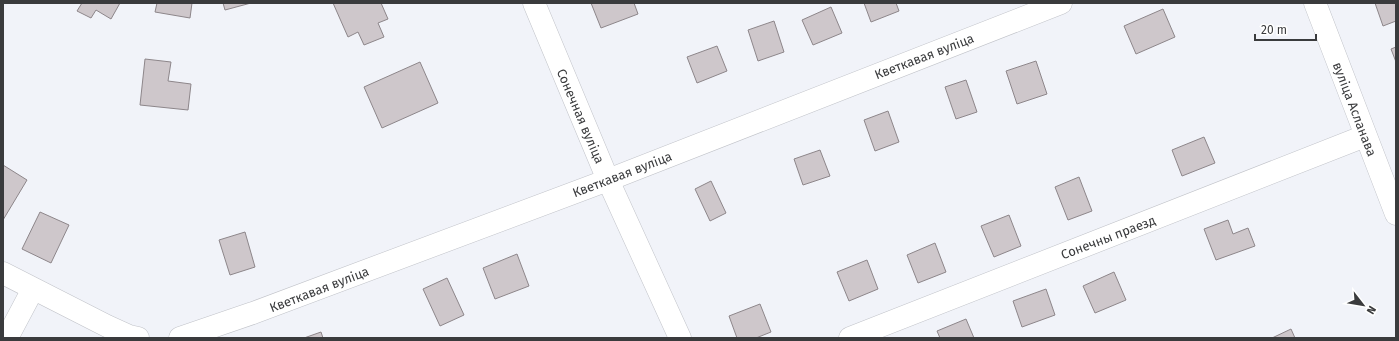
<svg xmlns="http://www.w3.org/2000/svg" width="1399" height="341" font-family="'Fira Sans',sans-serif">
	<rect width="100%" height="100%" fill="#f1f3f9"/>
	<g fill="#cec7cb" stroke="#8d868a">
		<path d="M82,3H120L111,19L96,10L91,18L77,11Z"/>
		<path d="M157,3H192L190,18L155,12Z"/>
		<path d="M223,3H251L225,10Z"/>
		<path d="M333,3H381L388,19L378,23L384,37L364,45L358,32L348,37Z"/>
		<path d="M591,3H634L638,14L601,28Z"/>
		<path d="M864,3H896L899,11L871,22Z"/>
		<path d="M1375,3H1396V21L1383,26Z"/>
		<path d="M831,7L842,33L813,45L802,20Z"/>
		<path d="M1163,9L1175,37L1136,54L1124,26Z"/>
		<path d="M774,21L784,52L758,61L748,30Z"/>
		<path d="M717,46L727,71L697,83L687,57Z"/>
		<path d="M1396,47V62L1391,49Z"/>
		<path d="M145,59L171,62L168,81L191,84L188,110L140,105Z"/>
		<path d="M1036,61L1047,94L1017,104L1006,71Z"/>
		<path d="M420,62L438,103L382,128L364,87Z"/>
		<path d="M966,80L977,112L956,119L945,87Z"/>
		<path d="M888,111L899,142L875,151L864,120Z"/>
		<path d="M1204,137L1215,163L1182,176L1172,150Z"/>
		<path d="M820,150L830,176L803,185L794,159Z"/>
		<path d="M3,165L27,180L3,220Z"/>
		<path d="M1079,177L1092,211L1068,220L1055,187Z"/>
		<path d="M711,181L726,213L710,221L695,189Z"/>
		<path d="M40,212L69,225L51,263L22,249Z"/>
		<path d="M1009,215L1021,246L994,257L981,226Z"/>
		<path d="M1228,220L1233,234L1248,228L1255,246L1216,260L1204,229Z"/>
		<path d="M245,232L255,267L230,275L219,240Z"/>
		<path d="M935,243L946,272L918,283L907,255Z"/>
		<path d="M517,254L529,286L495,299L483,268Z"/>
		<path d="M867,260L878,289L849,301L837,272Z"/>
		<path d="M1114,272L1126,300L1095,313L1083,286Z"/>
		<path d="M447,278L464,315L440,326L423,289Z"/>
		<path d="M1046,289L1055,315L1022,327L1013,301Z"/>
		<path d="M760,304L771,332L756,338H737L729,316Z"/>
		<path d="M966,319L974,338H940L937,331Z"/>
		<path d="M1291,329L1295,338H1272Z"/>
		<path d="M321,332L323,338H304Z"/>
	</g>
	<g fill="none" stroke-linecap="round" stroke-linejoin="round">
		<defs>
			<g id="minor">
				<path d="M534,3L608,180L680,338"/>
				<path d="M1315,3L1396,214"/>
				<path d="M3,273L107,326L129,336L138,338"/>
				<path d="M7,338L33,289"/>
				<path d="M180,338L253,313L608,180L1061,3"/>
				<path d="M850,338L1365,136"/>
			</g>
		</defs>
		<use href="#minor" stroke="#c1c3c9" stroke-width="23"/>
		<use href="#minor" stroke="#fff" stroke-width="22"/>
	</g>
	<g text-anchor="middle" stroke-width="4" stroke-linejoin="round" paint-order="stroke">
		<g font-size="13" fill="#3a3b3d" stroke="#fff">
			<text transform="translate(924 56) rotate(-21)" y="5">Кветкавая вуліца</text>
			<text transform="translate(1355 109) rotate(69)" y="5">вуліца Асланава</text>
			<text transform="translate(581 116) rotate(67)" y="5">Сонечная вуліца</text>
			<text transform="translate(622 174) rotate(-21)" y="5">Кветкавая вуліца</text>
			<text transform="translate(1108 237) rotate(-21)" y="5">Сонечны праезд</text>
			<text transform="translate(319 289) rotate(-21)" y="5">Кветкавая вуліца</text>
		</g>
	</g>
	<rect width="1399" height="341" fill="none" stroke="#3a3b3d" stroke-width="8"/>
	<g transform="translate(1363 305) rotate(121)" stroke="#ffffff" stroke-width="3" paint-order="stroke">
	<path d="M0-3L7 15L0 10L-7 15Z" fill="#3a3b3d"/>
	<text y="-6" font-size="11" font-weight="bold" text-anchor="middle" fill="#3a3b3d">N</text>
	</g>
	<path d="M1255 34v6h61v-6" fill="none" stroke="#3a3b3d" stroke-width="2"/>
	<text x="1261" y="34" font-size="12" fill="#3a3b3d" stroke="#ffffff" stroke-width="3" paint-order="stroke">20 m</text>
</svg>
